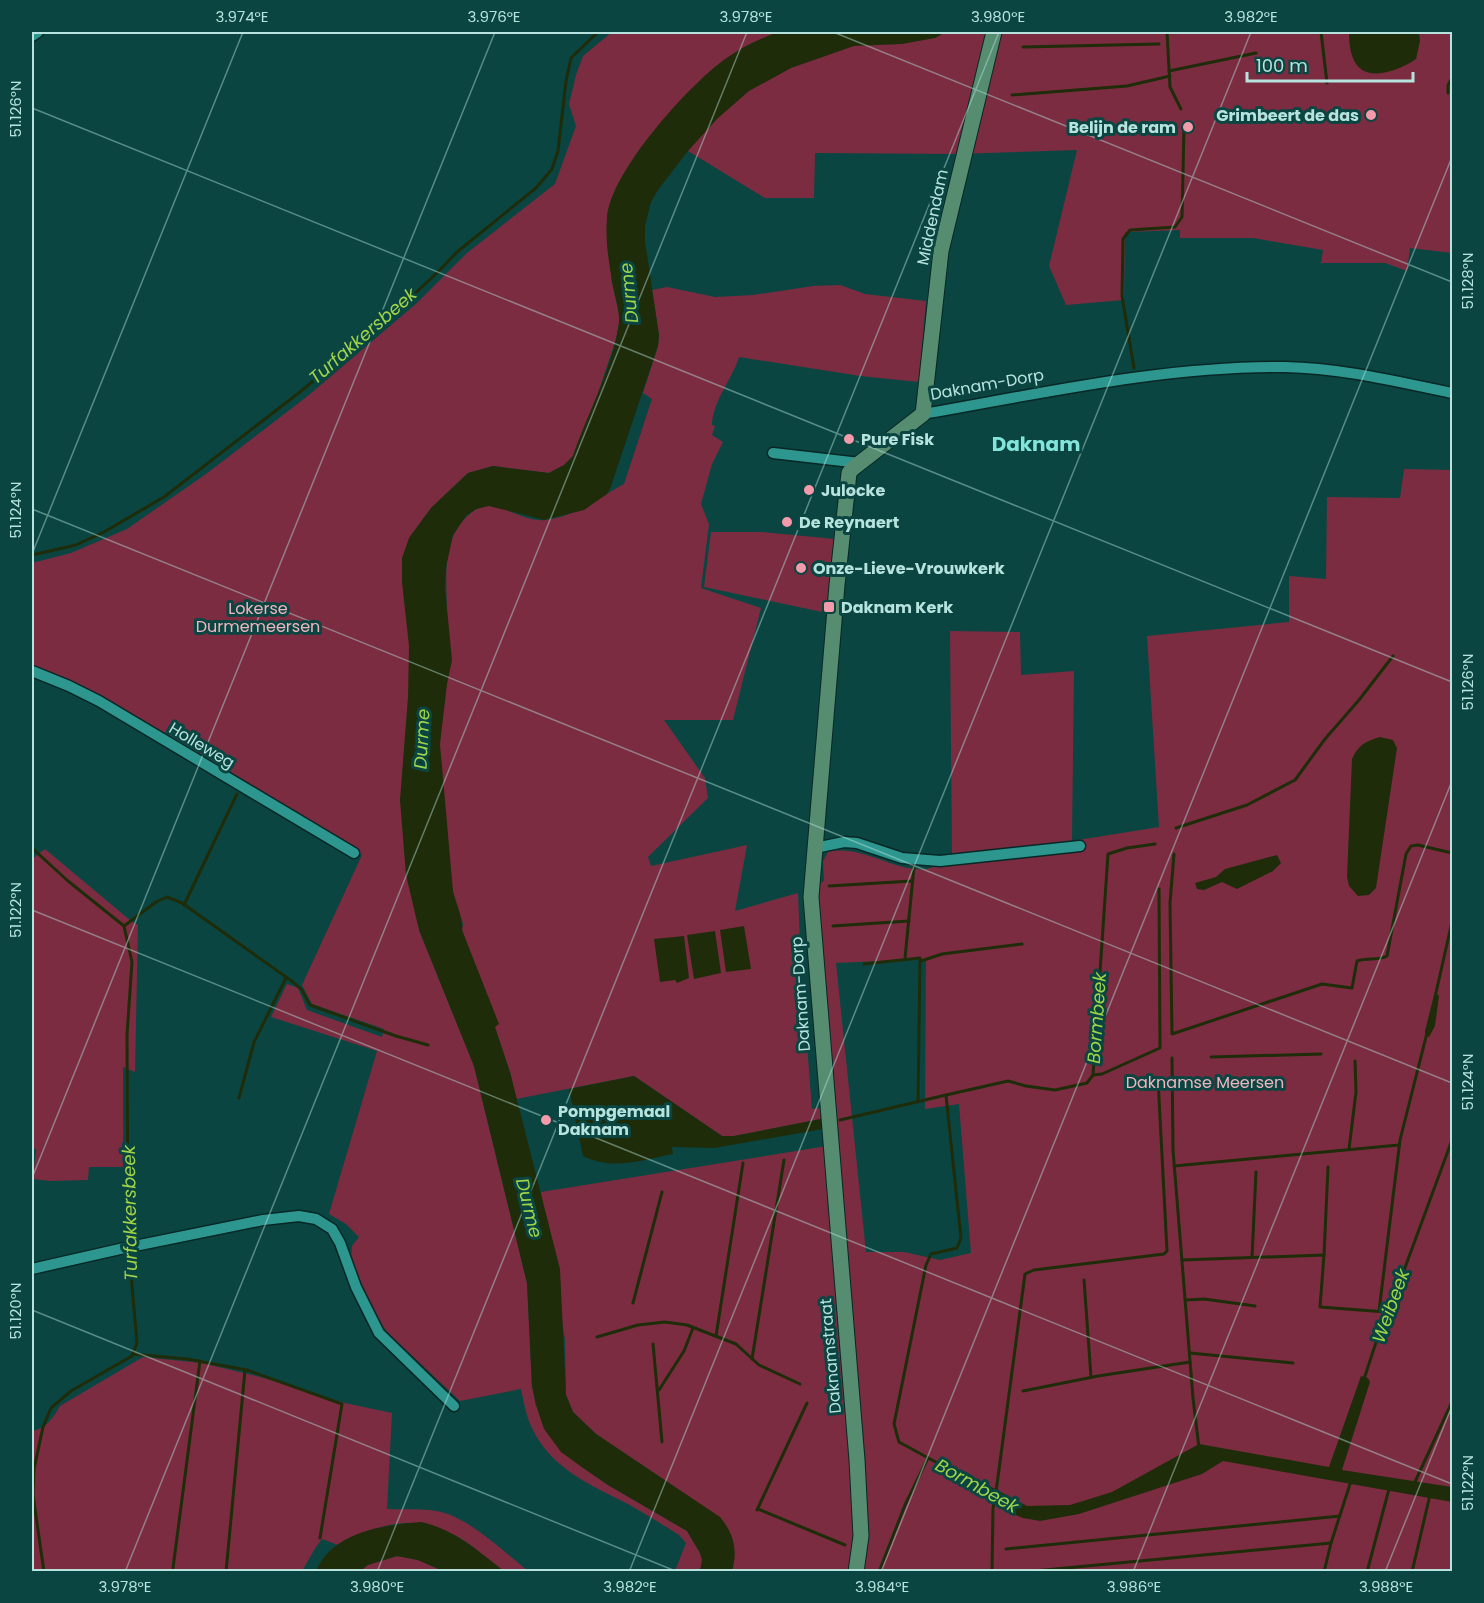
<svg xmlns="http://www.w3.org/2000/svg" width="1484" height="1603" font-family="Poppins,sans-serif">
	<rect width="100%" height="100%" fill="#0b4541"/>
	<g fill="#7b2c41" fill-rule="evenodd">
		<path d="M612,32H1452V253L1410,248L1407,271L1385,263H1321L1323,250L1253,238H1180V230L1125,232L1124,300L1066,305L1049,266L1077,150L957,154L815,153L814,198H765L688,151L657,128L611,278L620,319L616,339L598,393L573,456L564,465L549,473L493,466L468,473L431,508L409,538L447,616C447,581 440,537 471,513C477,508 485,505 492,506C510,509 528,522 546,520C579,515 596,499 624,484L652,399L643,393L658,346L659,335L652,290L667,287L715,297L753,295L813,286L840,285L865,294L926,301L919,382L860,376L739,357C732,380 713,400 712,425L715,426L712,435L723,442L712,464L701,504L709,524L701,588L761,608L733,720H664L705,778L708,798L648,857L651,866L747,845L735,911L798,893L801,968L812,1109L820,1108L821,1119L734,1136H722L634,1076L516,1099L510,1072L462,930L463,923L457,910L453,892L419,930L474,1066L527,1283L532,1386L536,1405L579,1465L608,1485L687,1531L700,1553L702,1560L700,1571H675L686,1543L679,1535C662,1524 645,1514 628,1504C591,1485 551,1469 532,1428C526,1416 524,1402 521,1389L460,1401L387,1332L367,1301L351,1258L352,1246L359,1237L346,1224L329,1214L377,1051L271,1017L287,984L298,988L307,1010L382,1037L384,1029L312,1004L302,985L362,855L200,754L91,691L32,666V563L71,553L127,529L206,474L309,395L417,303L467,253L555,184L576,126L569,104L576,75L583,56Z"/>
		<path d="M1404,469L1452,470L1451,606H1452V1571H861L816,885L824,881L823,861L828,852C863,844 892,872 925,869C934,868 944,862 952,858L950,631L1020,632L1021,675L1074,671L1072,841L1159,827L1147,636L1289,622V576L1326,579L1327,497L1400,498ZM926,959L925,1109L959,1104L971,1253L940,1260L904,1252H866L836,963Z"/>
		<path d="M711,532H762L835,539L827,613L704,587Z"/>
		<path d="M45,849L131,921L138,925L135,1072L123,1067V1167H89L88,1180L50,1181L33,1179L36,1149L32,1148V859Z"/>
		<path d="M827,1146L856,1522L851,1571H732L734,1562L682,1492L596,1434L573,1412L566,1395L565,1340L541,1192Z"/>
		<path d="M143,1357L202,1363L264,1378L345,1403L392,1413L387,1509C406,1510 429,1507 448,1514C478,1526 503,1551 528,1571C521,1571 511,1573 505,1571C496,1569 480,1552 472,1546C424,1512 388,1519 338,1545L322,1539L316,1547L302,1571H32V1431C46,1429 53,1418 60,1406Z"/>
		<path d="M397,1556L418,1560L443,1571L360,1572L367,1565Z"/>
	</g>
	<g fill="#1f2c09">
		<path d="M778,32H946L935,38L902,44L854,46L791,68L749,91L717,119L688,151L658,190L651,202L645,226V241L659,335L658,346L610,489L607,494L584,510L544,520L489,506L476,509L466,516L453,535L446,567L445,588L452,660L447,684L440,744L453,891C456,903 464,921 462,930L499,1024L495,1027L510,1072L560,1269L566,1395L573,1412L596,1434L720,1517C734,1534 738,1550 732,1571H700L702,1560L700,1553L687,1531L608,1485L579,1465L561,1452L544,1429L536,1405L532,1386L527,1283L474,1066L419,930L406,875L400,800L408,697L409,646L402,582V558L409,538L431,508L468,473L493,466L549,473L564,465L573,456C588,411 613,369 619,322C620,311 615,297 613,286C609,264 605,240 607,218C610,172 688,86 725,59C742,47 759,39 778,32Z"/>
		<path d="M1349,32H1419L1420,41L1416,59C1402,69 1369,83 1356,64C1350,55 1349,42 1349,32Z"/>
		<path d="M1380,737L1393,740L1397,748L1376,888L1369,895L1358,896L1349,886L1347,877L1352,759C1358,745 1366,741 1380,737Z"/>
		<path d="M1277,855L1281,863L1273,871L1237,889L1222,882L1204,890L1197,889L1195,883L1216,877L1225,869Z"/>
		<path d="M744,926L751,969L726,972L720,930Z"/>
		<path d="M715,931L721,973L694,979L687,935Z"/>
		<path d="M684,936L689,978L677,983L675,980L660,982L654,939Z"/>
		<path d="M1437,994L1439,996L1435,1026L1429,1037L1425,1035V1031L1434,995Z"/>
		<path d="M634,1076L722,1136H734L821,1119L823,1129L714,1148L672,1147L673,1154C642,1160 612,1171 583,1156L569,1089Z"/>
		<path d="M1361,1376L1368,1378L1370,1382L1342,1470L1452,1487V1502L1223,1461L1202,1474L1079,1514L1040,1521L1023,1518L1010,1513L937,1469L941,1460L1027,1506L1070,1505L1112,1492L1199,1444L1329,1467Z"/>
		<path d="M421,1522C454,1529 478,1551 504,1571H443L418,1560L397,1556L368,1565L360,1571H316C333,1532 382,1525 421,1522Z"/>
	</g>
	<g fill="none" stroke-linecap="round" stroke-linejoin="round">
		<g stroke="#1f2c09" stroke-width="3">
			<path d="M1167,32L1170,87L1181,109"/>
			<path d="M1321,32L1327,83"/>
			<path d="M1023,47L1159,44"/>
			<path d="M1169,71L1256,53"/>
			<path d="M1448,93V85L1452,78"/>
			<path d="M1012,95L1127,86L1170,76"/>
			<path d="M1134,368L1122,296L1123,239L1130,230L1175,227L1182,217L1184,128"/>
			<path d="M32,555L76,545L104,532L164,497L300,392L381,325L438,272L457,252L536,188L552,169L558,151L566,81L571,58L598,32"/>
			<path d="M1176,828L1247,805L1295,780L1325,739L1359,700L1393,656"/>
			<path d="M32,848L68,881L124,926L132,962L127,1035L128,1244"/>
			<path d="M1174,854L1170,903L1172,1034L1322,984L1352,988L1357,961C1367,957 1379,961 1387,956L1406,854L1411,846L1418,845L1452,853"/>
			<path d="M829,886L912,881"/>
			<path d="M184,905L237,794"/>
			<path d="M124,926L156,902L167,897L182,903L293,982L302,990L310,1005L396,1036L428,1045"/>
			<path d="M833,926L909,921"/>
			<path d="M905,958L914,867"/>
			<path d="M921,961L942,954L1022,944"/>
			<path d="M864,964L920,958L918,1102"/>
			<path d="M1435,997L1452,922"/>
			<path d="M1211,1057L1321,1054"/>
			<path d="M1172,1058L1173,1150L1193,1398L1199,1448"/>
			<path d="M1093,1075L1102,1074L1160,1048L1159,889"/>
			<path d="M946,1095L1008,1081L1026,1086L1055,1090L1087,1083L1093,1075L1108,854L1127,848L1155,844"/>
			<path d="M239,1098L254,1042L286,978"/>
			<path d="M840,1120L946,1095L961,1238L957,1248L931,1254L926,1265L894,1424L899,1442L943,1466"/>
			<path d="M1349,1149L1356,1092L1355,1061"/>
			<path d="M1174,1166L1399,1145"/>
			<path d="M1324,1255L1328,1167"/>
			<path d="M1252,1257L1256,1172"/>
			<path d="M1182,1260L1324,1255L1320,1307L1386,1312"/>
			<path d="M1084,1280L1091,1377"/>
			<path d="M1186,1300L1204,1299L1255,1306"/>
			<path d="M633,1303L662,1192"/>
			<path d="M1379,1311L1400,1140L1427,1033"/>
			<path d="M716,1336L743,1163"/>
			<path d="M597,1337L638,1325L665,1322L687,1325L736,1344L759,1365L800,1384"/>
			<path d="M653,1344L662,1442"/>
			<path d="M1190,1353L1293,1363"/>
			<path d="M133,1354L187,1359L247,1370L342,1404L320,1538"/>
			<path d="M752,1359L784,1160"/>
			<path d="M1364,1379L1386,1312L1392,1303L1452,1140"/>
			<path d="M659,1390L684,1351L693,1328"/>
			<path d="M1023,1391L1098,1376L1190,1362"/>
			<path d="M1414,1484L1452,1402"/>
			<path d="M996,1492L1025,1274L1034,1270L1164,1254L1167,1251L1158,1079"/>
			<path d="M758,1509L845,1545"/>
			<path d="M757,1510L807,1403"/>
			<path d="M1006,1549L1340,1516"/>
			<path d="M173,1568L200,1361"/>
			<path d="M44,1572L33,1495L34,1469L43,1427L51,1408L71,1391L132,1356L137,1343L129,1251"/>
			<path d="M226,1572L245,1370"/>
			<path d="M879,1572L905,1505L928,1458"/>
			<path d="M992,1572L993,1508L995,1499"/>
			<path d="M1023,1572L1331,1543"/>
			<path d="M1324,1572L1331,1543L1351,1481"/>
			<path d="M1367,1572L1389,1489"/>
			<path d="M1412,1572L1430,1495"/>
		</g>
		<defs>
			<g id="street">
				<path d="M32,36L38,32"/>
				<path d="M923,414C1044,393 1163,366 1285,367C1342,368 1398,382 1452,393"/>
				<path d="M773,453L860,463"/>
				<path d="M32,671L69,686L99,701L354,853"/>
				<path d="M815,848L844,842L857,843L902,858L940,861L1080,846"/>
				<path d="M32,1269L120,1249L263,1220L299,1216L316,1219L332,1229L340,1243L356,1287L379,1333L454,1406"/>
			</g>
			<path id="secondary" d="M856,1572L861,1536L857,1460L811,897L837,585L849,473L852,469L923,414L941,251L994,32"/>
		</defs>
		<use href="#street" stroke="#072826" stroke-width="13"/>
		<use href="#secondary" stroke="#072826" stroke-width="17"/>
		<use href="#street" stroke="#2d978f" stroke-width="10"/>
		<use href="#secondary" stroke="#568d71" stroke-width="15"/>
	</g>
	<path fill="none" stroke="#b6e3de" stroke-width="1.5" stroke-opacity="0.45" d="M833,32L1452,282M32,108L1452,682M32,509L1452,1083M32,554L243,32M32,910L1452,1484M32,1178L495,32M32,1310L678,1572M125,1572L747,32M377,1572L999,32M629,1572L1251,32M881,1572L1452,157M1133,1572L1452,781M1385,1572L1452,1406"/>
	<g fill="#f39aab" stroke="#0b4541" stroke-width="2">
		<circle cx="1371" cy="115" r="6"/>
		<circle cx="1188" cy="127" r="6"/>
		<circle cx="849" cy="439" r="6"/>
		<circle cx="809" cy="490" r="6"/>
		<circle cx="787" cy="522" r="6"/>
		<circle cx="801" cy="568" r="6"/>
		<rect x="823" y="601" width="12" height="12" rx="3"/>
		<circle cx="546" cy="1120" r="6"/>
	</g>
	<g text-anchor="middle" stroke-width="6" stroke-linejoin="round" paint-order="stroke">
		<g font-size="16" font-weight="bold" fill="#b6e3de" stroke="#0b4541" text-anchor="start">
			<text x="1359" y="121" text-anchor="end">Grimbeert de das</text>
			<text x="1176" y="133" text-anchor="end">Belijn de ram</text>
			<text x="861" y="445">Pure Fisk</text>
			<text x="821" y="496">Julocke</text>
			<text x="799" y="528">De Reynaert</text>
			<text x="813" y="574">Onze-Lieve-Vrouwkerk</text>
			<text x="841" y="613">Daknam Kerk</text>
			<text x="558" y="1117">Pompgemaal<tspan x="558" dy="18">Daknam</tspan></text>
		</g>
		<g font-size="16" fill="#b6e3de" stroke="#0b4541">
			<text transform="translate(932 217) rotate(-78)" y="6">Middendam</text>
			<text transform="translate(987 384) rotate(-10)" y="6">Daknam-Dorp</text>
			<text transform="translate(202 745) rotate(31)" y="6">Holleweg</text>
			<text transform="translate(800 994) rotate(-94)" y="6">Daknam-Dorp</text>
			<text transform="translate(830 1356) rotate(-95)" y="6">Daknamstraat</text>
		</g>
		<g font-size="16" fill="#f0b4bf" stroke="#0b4541">
			<text x="258" y="614">Lokerse<tspan x="258" dy="18">Durmemeersen</tspan></text>
			<text x="1205" y="1088">Daknamse Meersen</text>
		</g>
		<g font-size="18" font-style="italic" fill="#a0d448" stroke="#0b4541">
			<text transform="translate(629 293) rotate(-96)" y="6">Durme</text>
			<text transform="translate(363 336) rotate(-41)" y="6">Turfakkersbeek</text>
			<text transform="translate(422 739) rotate(-87)" y="6">Durme</text>
			<text transform="translate(1097 1018) rotate(-86)" y="6">Bormbeek</text>
			<text transform="translate(529 1208) rotate(76)" y="6">Durme</text>
			<text transform="translate(130 1213) rotate(-91)" y="6">Turfakkersbeek</text>
			<text transform="translate(1391 1306) rotate(-70)" y="6">Weibeek</text>
			<text transform="translate(977 1486) rotate(29)" y="6">Bormbeek</text>
		</g>
		<g font-size="20" font-weight="bold" fill="#82e5db" stroke="#0b4541">
			<text x="1036" y="451">Daknam</text>
		</g>
	</g>
	<rect width="1484" height="1603" fill="none" stroke="#0b4541" stroke-width="66"/>
	<path d="M1247 72v9h166v-9" fill="none" stroke="#b6e3de" stroke-width="3"/>
	<text x="1256" y="72" font-size="18" fill="#b6e3de" stroke="#0b4541" stroke-width="4.5" paint-order="stroke">100 m</text>
	<rect x="33" y="33" width="1418" height="1537" fill="none" stroke="#b6e3de" stroke-width="2"/>
	<g font-size="15" text-anchor="middle" fill="#b6e3de">
		<text x="242" y="22">3.974°E</text>
		<text x="494" y="22">3.976°E</text>
		<text x="746" y="22">3.978°E</text>
		<text x="998" y="22">3.980°E</text>
		<text x="1251" y="22">3.982°E</text>
		<text transform="translate(16 109) rotate(-90)" y="5">51.126°N</text>
		<text transform="translate(1468 281) rotate(-90)" y="5">51.128°N</text>
		<text transform="translate(16 510) rotate(-90)" y="5">51.124°N</text>
		<text transform="translate(1468 682) rotate(-90)" y="5">51.126°N</text>
		<text transform="translate(16 910) rotate(-90)" y="5">51.122°N</text>
		<text transform="translate(1468 1082) rotate(-90)" y="5">51.124°N</text>
		<text transform="translate(16 1311) rotate(-90)" y="5">51.120°N</text>
		<text transform="translate(1468 1483) rotate(-90)" y="5">51.122°N</text>
		<text x="125" y="1592">3.978°E</text>
		<text x="377" y="1592">3.980°E</text>
		<text x="630" y="1592">3.982°E</text>
		<text x="882" y="1592">3.984°E</text>
		<text x="1134" y="1592">3.986°E</text>
		<text x="1386" y="1592">3.988°E</text>
	</g>
</svg>
